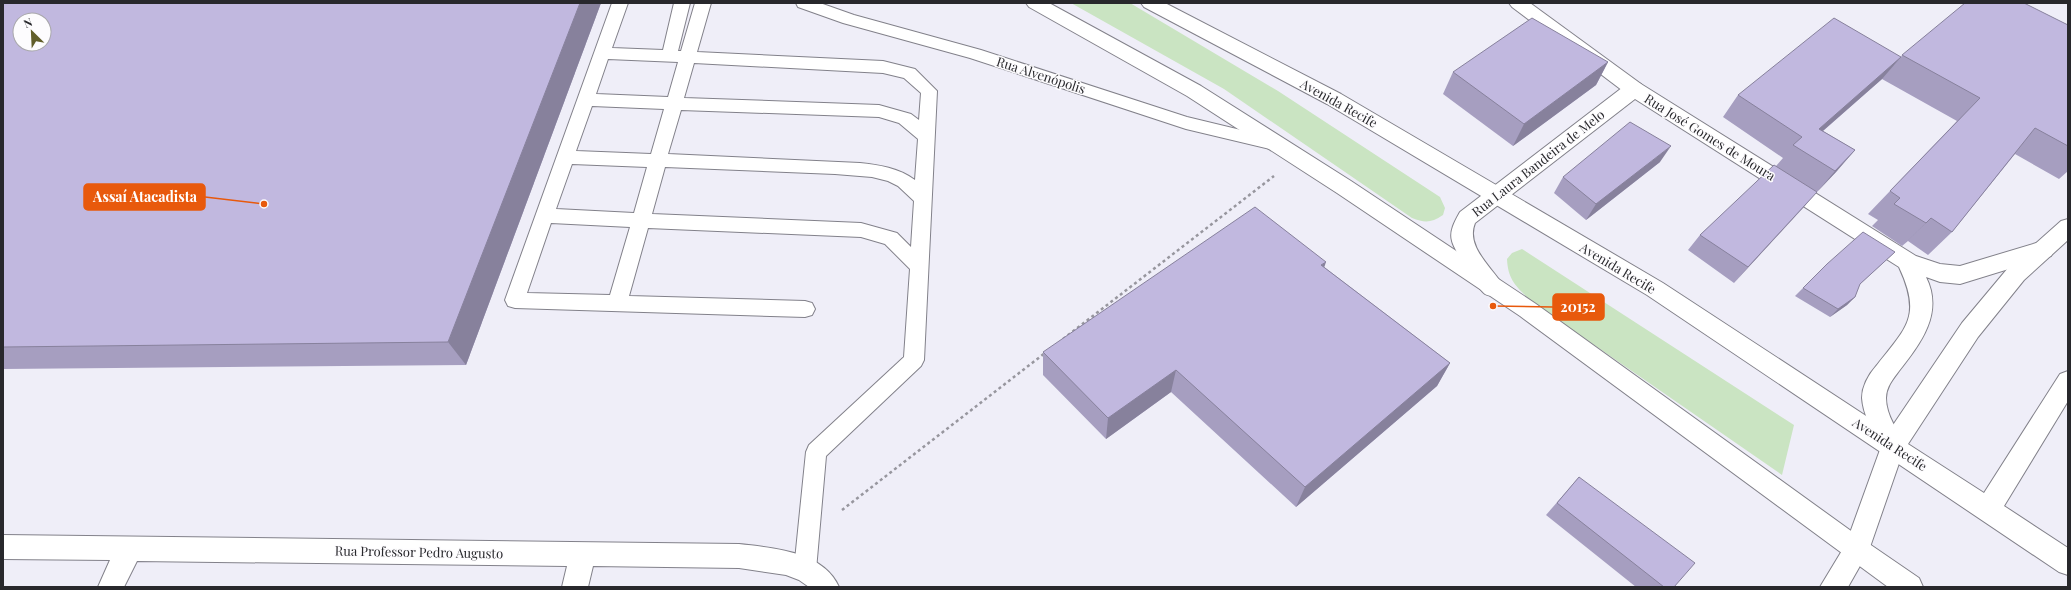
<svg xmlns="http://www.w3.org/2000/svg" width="2071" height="590" font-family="'Playfair Display',serif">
	<rect width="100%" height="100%" fill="#efeef8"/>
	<g fill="#cae4c2">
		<path d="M1071,3H1130L1278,91L1440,197L1445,208L1443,215C1431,223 1425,223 1412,218L1224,89Z"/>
		<path d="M1522,249L1794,425L1782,475L1532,302C1517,287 1508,281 1507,259L1512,253Z"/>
	</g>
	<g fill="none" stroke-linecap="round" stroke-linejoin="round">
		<defs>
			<g id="service">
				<path d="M612,3H628L612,48L663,50L674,3H690L678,51H681L695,3H711L697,52L883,61L915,69L937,91L924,360L921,366L826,456L816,570L813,578L805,581L797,578L794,570L806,452L809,445L904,357L910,269L885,244L861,237L648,228L629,296L805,301L812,303L815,309L812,315L805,317L515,308L508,306L505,300ZM608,59L678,62L668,97L596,94ZM694,63L883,73L904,78L921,93L919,120L911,114L879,105L684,98ZM592,106L664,109L651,154L576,151ZM681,110L879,117L899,123L918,139L915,180C899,168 879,165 860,163L668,154ZM572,164L647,167L634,213L556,209ZM665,167L835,174L872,177L888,181L898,186L914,201L911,247L897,233L861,223L652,214ZM551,223L630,227L610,295L527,293Z"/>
				<path d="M796,3H820L854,15L981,50L1187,117L1278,139L1284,140L1287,145L1284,150L1278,151L1186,129L970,58L843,23L798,7Z"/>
			</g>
			<g id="minor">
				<path d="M1509,3H1530L1641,84L1644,89L1641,94L1634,96L1627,94L1512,7Z"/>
				<path d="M3,535L739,544C773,548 823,551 839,587H809L799,580L786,575L739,568L593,566L588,587H562L567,566L137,561L124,587H98L110,560L3,559Z"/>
			</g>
			<path id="tertiary" d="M1634,82L1641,84L1916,256L1940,264L1960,266L2043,241L2051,244L2054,250L2051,256L1960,284L1940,282L1926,277C1944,313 1921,343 1899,371C1893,379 1886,387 1886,398C1886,416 1898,430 1905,446L1869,550L1848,587H1820L1846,544L1881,447C1873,432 1863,415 1862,398C1862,386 1869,374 1877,365C1907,327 1922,316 1899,267L1635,99L1475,223C1466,245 1488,264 1500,281L1503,287L1500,293C1495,295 1490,297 1485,294C1478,289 1454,250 1452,241C1449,231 1455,221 1460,212L1627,84Z"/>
			<g id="primary">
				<path d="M1026,3H1049L1201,86L1351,181L1536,304L1865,541L1919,578L1923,587H1888L1520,316L1337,193L1187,96L1029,7Z"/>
				<path d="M1141,3H1165L1341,94L1663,283L1889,431L1962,323L2008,268L2061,221L2068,219V240L2024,280L1978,337L1908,444L1984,493L2060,374L2068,371V401L2004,506L2068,548V575L2059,572L1647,295L1327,104L1144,7Z"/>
			</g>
		</defs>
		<use href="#service" stroke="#82818a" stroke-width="2"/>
		<use href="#minor" stroke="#82818a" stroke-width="2"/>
		<use href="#tertiary" stroke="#82818a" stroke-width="2"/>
		<use href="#primary" stroke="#82818a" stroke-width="2"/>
		<g stroke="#97969e" stroke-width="2.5" stroke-dasharray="3 3" stroke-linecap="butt">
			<path d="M1063,339L1274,176"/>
			<path d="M842,510L1045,353"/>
		</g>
		<use href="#service" fill="#fff" fill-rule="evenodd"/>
		<use href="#minor" fill="#fff" fill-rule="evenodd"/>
		<use href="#tertiary" fill="#fff" fill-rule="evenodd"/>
		<use href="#primary" fill="#fff" fill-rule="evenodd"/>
	</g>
	<g fill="#a69ec0">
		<path d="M3,3H601L466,365L3,369Z"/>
		<path d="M2068,25V171L2059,179L2015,154L1952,232L1928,255L1908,241L1902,246L1872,226L1878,220L1868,214L1957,121L1882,79L1823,131L1855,150L1836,172L1817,192H1816L1734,283L1688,250L1700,235L1776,166L1783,158L1723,117L1738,95L1901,57L1902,55Z"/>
		<path d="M1608,62L1596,85L1513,146L1443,94L1453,72Z"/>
		<path d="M1660,162L1586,220L1554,193L1563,177Z"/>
		<path d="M1895,252L1859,285L1855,297L1847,305L1830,317L1795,296L1827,264Z"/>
		<path d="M1324,267L1450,363L1437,386L1296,507L1171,392L1106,439L1043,375V352Z"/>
		<path d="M1579,477L1674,587H1636L1546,515Z"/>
	</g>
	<g fill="#87819c">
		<path d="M580,3H601L466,365L448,342Z"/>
		<path d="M1901,57L1882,79L1801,150L1819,129Z"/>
		<path d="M1608,62L1596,85L1513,146L1524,124Z"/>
		<path d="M1671,146L1660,162L1586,220L1596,204Z"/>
		<path d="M1855,150L1836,172L1817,192L1835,171Z"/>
		<path d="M1817,192L1803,208L1734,283L1748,267Z"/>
		<path d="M1931,218L1902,246L1926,223Z"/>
		<path d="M1326,262L1318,286L1321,265Z"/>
		<path d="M1855,297L1847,305L1830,317L1838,309Z"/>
		<path d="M1450,363L1437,386L1296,507L1305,487Z"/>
		<path d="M1176,370L1171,392L1106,439L1108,418Z"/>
	</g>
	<g fill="#c1b8df" stroke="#87819c" fill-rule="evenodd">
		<path d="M3,3H580L448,342L3,347ZM20,20H44V44H20Z"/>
		<path d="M1965,3H2024L2068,25V146L2035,128L1952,232L1931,218L1926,223L1894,204L1900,198L1890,191L1980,98L1902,55Z"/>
		<path d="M1532,18L1608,62L1524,124L1453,72Z"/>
		<path d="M1834,18L1901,57L1819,129L1855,150L1835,171L1793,145L1802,137L1738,95Z"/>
		<path d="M1630,122L1671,146L1596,204L1563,177Z"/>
		<path d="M1774,165L1817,192L1748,267L1700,235Z"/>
		<path d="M1255,207L1326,262L1321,265L1450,363L1305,487L1176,370L1108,418L1043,352Z"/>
		<path d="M1863,232L1895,252L1860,284L1855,297L1838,309L1803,288L1827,264Z"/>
		<path d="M1579,477L1695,563L1674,587H1664L1557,503Z"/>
	</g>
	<g text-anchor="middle" stroke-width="3" stroke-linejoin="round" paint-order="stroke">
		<g font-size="13" fill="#28282c" stroke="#fdfcfe">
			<text transform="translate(1041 75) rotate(18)" y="5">Rua Alvenópolis</text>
			<text transform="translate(1339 103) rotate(29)" y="5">Avenida Recife</text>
			<text transform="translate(1710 137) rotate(32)" y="5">Rua José Gomes de Moura</text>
			<text transform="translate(1538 163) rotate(-38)" y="5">Rua Laura Bandeira de Melo</text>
			<text transform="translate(1618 268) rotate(31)" y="5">Avenida Recife</text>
			<text transform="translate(1890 444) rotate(33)" y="5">Avenida Recife</text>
			<text transform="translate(419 552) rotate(1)" y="5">Rua Professor Pedro Augusto</text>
		</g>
	</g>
	<path fill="none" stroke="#e8590c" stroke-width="1.5" d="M264 204L205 197M1493 306L1553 307"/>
	<g fill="#e8590c" stroke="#fdfcfe" stroke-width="1.5">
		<circle cx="264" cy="204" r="4"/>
		<circle cx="1493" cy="306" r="4"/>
	</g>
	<g fill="#e8590c" stroke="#e8590c" stroke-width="1.5">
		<rect x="84" y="184" width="121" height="26" rx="4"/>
		<rect x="1553" y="294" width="51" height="26" rx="4"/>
	</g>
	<g font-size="14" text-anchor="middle" font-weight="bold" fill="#fff">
		<text x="145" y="202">Assaí Atacadista</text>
		<text x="1578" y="312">20152</text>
	</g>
	<rect width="2071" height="590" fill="none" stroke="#28282c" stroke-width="8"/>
	<g transform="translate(32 32) rotate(336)"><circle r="19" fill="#fdfcfe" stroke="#a8a7aa"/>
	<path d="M0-3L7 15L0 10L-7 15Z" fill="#615e2a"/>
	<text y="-6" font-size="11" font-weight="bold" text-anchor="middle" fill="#28282c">N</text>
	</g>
</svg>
